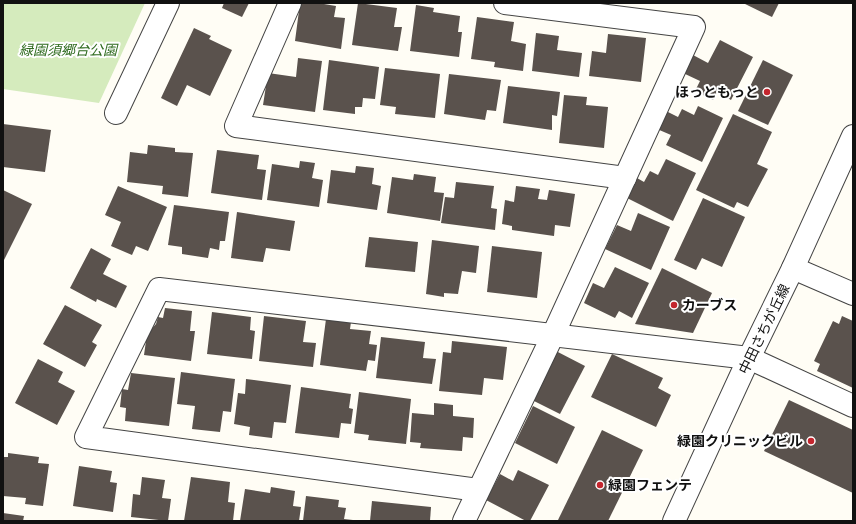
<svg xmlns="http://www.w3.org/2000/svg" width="856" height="524" font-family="Lora,'Noto Sans JP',serif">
	<rect width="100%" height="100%" fill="#fffdf5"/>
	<path fill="#d5ebbd" d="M3,3H145L99,103L3,89Z"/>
	<g fill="#5a524d">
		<path d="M224,3H249L242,17L222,8Z"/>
		<path d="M300,3L309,4V3H318L336,6L334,17L345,18L341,49L295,41Z"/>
		<path d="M358,3L397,8L394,27H402L398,51L352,45Z"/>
		<path d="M743,3H779L772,17Z"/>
		<path d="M416,5L434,8L433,12L460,16L458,32H462L459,57L410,51Z"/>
		<path d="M477,17L514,22L511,41L526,44L523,71L494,67L495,62L471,59Z"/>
		<path d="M194,28L211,36L209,39L232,50L210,96L187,85L177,106L161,98Z"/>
		<path d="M536,33L559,36L557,50L582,53L579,77L532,71Z"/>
		<path d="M608,34L646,38L641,82L589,76L592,51L606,53Z"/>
		<path d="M720,40L753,57L731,100L717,92L713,100L695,91L700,81L683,73L693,55L708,63Z"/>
		<path d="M298,58L322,61L315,112L263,105L268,73L296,77Z"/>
		<path d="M329,60L379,67L375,99L363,98L362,107H355V114L323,110Z"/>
		<path d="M763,60L793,75L768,125L738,111Z"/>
		<path d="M385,68L440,74L435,118L395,114L396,107L380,105Z"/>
		<path d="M449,74L501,80L496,111L487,110L485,120L444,114Z"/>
		<path d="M508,86L560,92L557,116L552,115V130L503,123Z"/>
		<path d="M564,95L587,97L586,105L608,107L604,148L559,143Z"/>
		<path d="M698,106L723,118L702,162L666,145L671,135L657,129L666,111L678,117L682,109L694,115Z"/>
		<path d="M733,114L772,132L757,164L768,169L748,207L737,202L734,208L696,190Z"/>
		<path d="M3,124L51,130L45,172L3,167Z"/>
		<path d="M148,145L175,148V152L193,153L188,197L162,194L163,186L127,182L130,152L147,154Z"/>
		<path d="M217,150L259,155L257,169L266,170L262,200L211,193Z"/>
		<path d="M666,159L696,173L673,221L627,198L637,178L644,182L650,171L658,175Z"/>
		<path d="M300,161L315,163L312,178L323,180L319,207L267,200L272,164L299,168Z"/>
		<path d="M356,166L374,168L372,184L381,186L377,210L327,203L331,170L355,173Z"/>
		<path d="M414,174L436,177L434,192L444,193L440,221L387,213L392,177L413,180Z"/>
		<path d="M456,182L494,186L491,208L497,209L495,230L441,223L445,197L454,198Z"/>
		<path d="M118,186L167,207L148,251L136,246L132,255L111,246L121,222L105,215Z"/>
		<path d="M516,186L540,189L538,199L547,200L549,190L575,194L570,227L555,225L554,236L512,230V226L502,224L505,200L514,202Z"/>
		<path d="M3,190L32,204L3,262Z"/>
		<path d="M703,198L745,217L722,267L702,258L696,270L674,260Z"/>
		<path d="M174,205L229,212L225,241H220L219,250L210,248L208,258L182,254V247L168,245Z"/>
		<path d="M237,212L295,221L290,251L266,248L263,262L231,258Z"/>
		<path d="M638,213L670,227L651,270L605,249L617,225L631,231Z"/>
		<path d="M369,237L418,242L415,272L365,267Z"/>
		<path d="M432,240L479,246L476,273L462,271L458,294L444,293V297L426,294Z"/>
		<path d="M492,246L542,252L537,298L487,292Z"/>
		<path d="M91,248L111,259L103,274L127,286L116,308L97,299L96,302L70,288Z"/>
		<path d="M615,267L649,283L632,318L619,311L615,318L584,303L593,283L604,288Z"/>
		<path d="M662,268L712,293L693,333L635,324Z"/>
		<path d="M65,305L102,325L92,342L97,345L85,367L43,344Z"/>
		<path d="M165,308L192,311L190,331H195L191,361L144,355L147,334L156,324L158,317L163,318Z"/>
		<path d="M212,312L251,317L250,330L255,331L252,359L207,354Z"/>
		<path d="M264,316L306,321L303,342L316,343L313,367L259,361Z"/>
		<path d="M842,316L853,321V388L817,371L820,364L814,361L833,321L839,324Z"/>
		<path d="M326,319L351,322L350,329L371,331L369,344L377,345L375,361L368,360L366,371L320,365Z"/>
		<path d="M381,337L425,342L423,358L436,359L432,384L376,378Z"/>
		<path d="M452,341L507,347L503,380L484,378L482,395L439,391L443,352L451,353Z"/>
		<path d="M554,350L585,366L560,414L528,398Z"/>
		<path d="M612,354L663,378L658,388L671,395L656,427L591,397Z"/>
		<path d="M38,359L63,372L58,382L75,391L57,425L15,403Z"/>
		<path d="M181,372L235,379L231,412L223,411L220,432L192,429L195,406L177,404Z"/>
		<path d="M131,373L175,378L169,426L125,421L126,408L120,407L122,389L128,390Z"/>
		<path d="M246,379L291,385L286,423L274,422L272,438L249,435L250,427L234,424L238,393L245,394Z"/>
		<path d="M301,387L351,394L349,408L353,409L351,424L341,423L339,438L295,433Z"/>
		<path d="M359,392L411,399L406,444L368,440L369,435L354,433Z"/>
		<path d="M789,400L853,430V493L764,451Z"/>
		<path d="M434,403L453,405V416L474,418L473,438L463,437L462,451L420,448L421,443L410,442L412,413L434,415Z"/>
		<path d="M533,406L575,427L557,464L515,443Z"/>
		<path d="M602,430L643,450L608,521H560L558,520Z"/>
		<path d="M8,453L39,457L38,463L49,464L43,506L25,504L26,498L3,496V457H8Z"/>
		<path d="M79,466L112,471L110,482L117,483L113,512L73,506Z"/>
		<path d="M518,470L549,485L530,521H526L486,500L500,474L513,481Z"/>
		<path d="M142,477L165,480L162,498L171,499L168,521L131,517L133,494L140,495Z"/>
		<path d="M191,477L230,482L228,502L235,503L233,521H184Z"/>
		<path d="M271,487L295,491L293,506L301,507L299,521H240L245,489L270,493Z"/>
		<path d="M306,496L339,500L338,507L346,508L344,519L353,520V521H303Z"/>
		<path d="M372,501L431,507L430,521H370Z"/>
		<path d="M3,513L24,516L23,521H3Z"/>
	</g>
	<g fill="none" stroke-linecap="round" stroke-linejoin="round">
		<defs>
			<g id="minor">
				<path d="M290,3L236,126L625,178"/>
				<path d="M116,113L168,3"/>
				<path d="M793,268L853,294"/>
				<path d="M478,490L86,437L159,289L749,358L853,406"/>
				<path d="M464,521L553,335L694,27L505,3"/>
				<path d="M674,521L749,358L793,268L853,136"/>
			</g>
		</defs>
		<use href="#minor" stroke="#444" stroke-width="24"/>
		<use href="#minor" stroke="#fff" stroke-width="22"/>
	</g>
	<g fill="#c4262e" stroke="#fff" stroke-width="1.5">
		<circle cx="767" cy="92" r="4"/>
		<circle cx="674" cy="305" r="4"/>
		<circle cx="811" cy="441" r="4"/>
		<circle cx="600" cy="485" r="4"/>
	</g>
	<g text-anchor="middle" stroke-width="4" stroke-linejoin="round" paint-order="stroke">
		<g font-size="14" font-style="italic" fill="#2f6b1f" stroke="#fff">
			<text x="68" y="55">緑園須郷台公園</text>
		</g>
		<g font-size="14" font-weight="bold" fill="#111" stroke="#fff" text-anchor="end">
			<text x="759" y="97">ほっともっと</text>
			<text x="682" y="310" text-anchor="start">カーブス</text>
			<text x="803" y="446">緑園クリニックビル</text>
			<text x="608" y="490" text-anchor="start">緑園フェンテ</text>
		</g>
		<g font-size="14" fill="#111" stroke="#fff">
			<text transform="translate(764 329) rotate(-64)" y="5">中田さちが丘線</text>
		</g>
	</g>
	<rect width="856" height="524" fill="none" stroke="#111111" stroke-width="8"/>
</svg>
